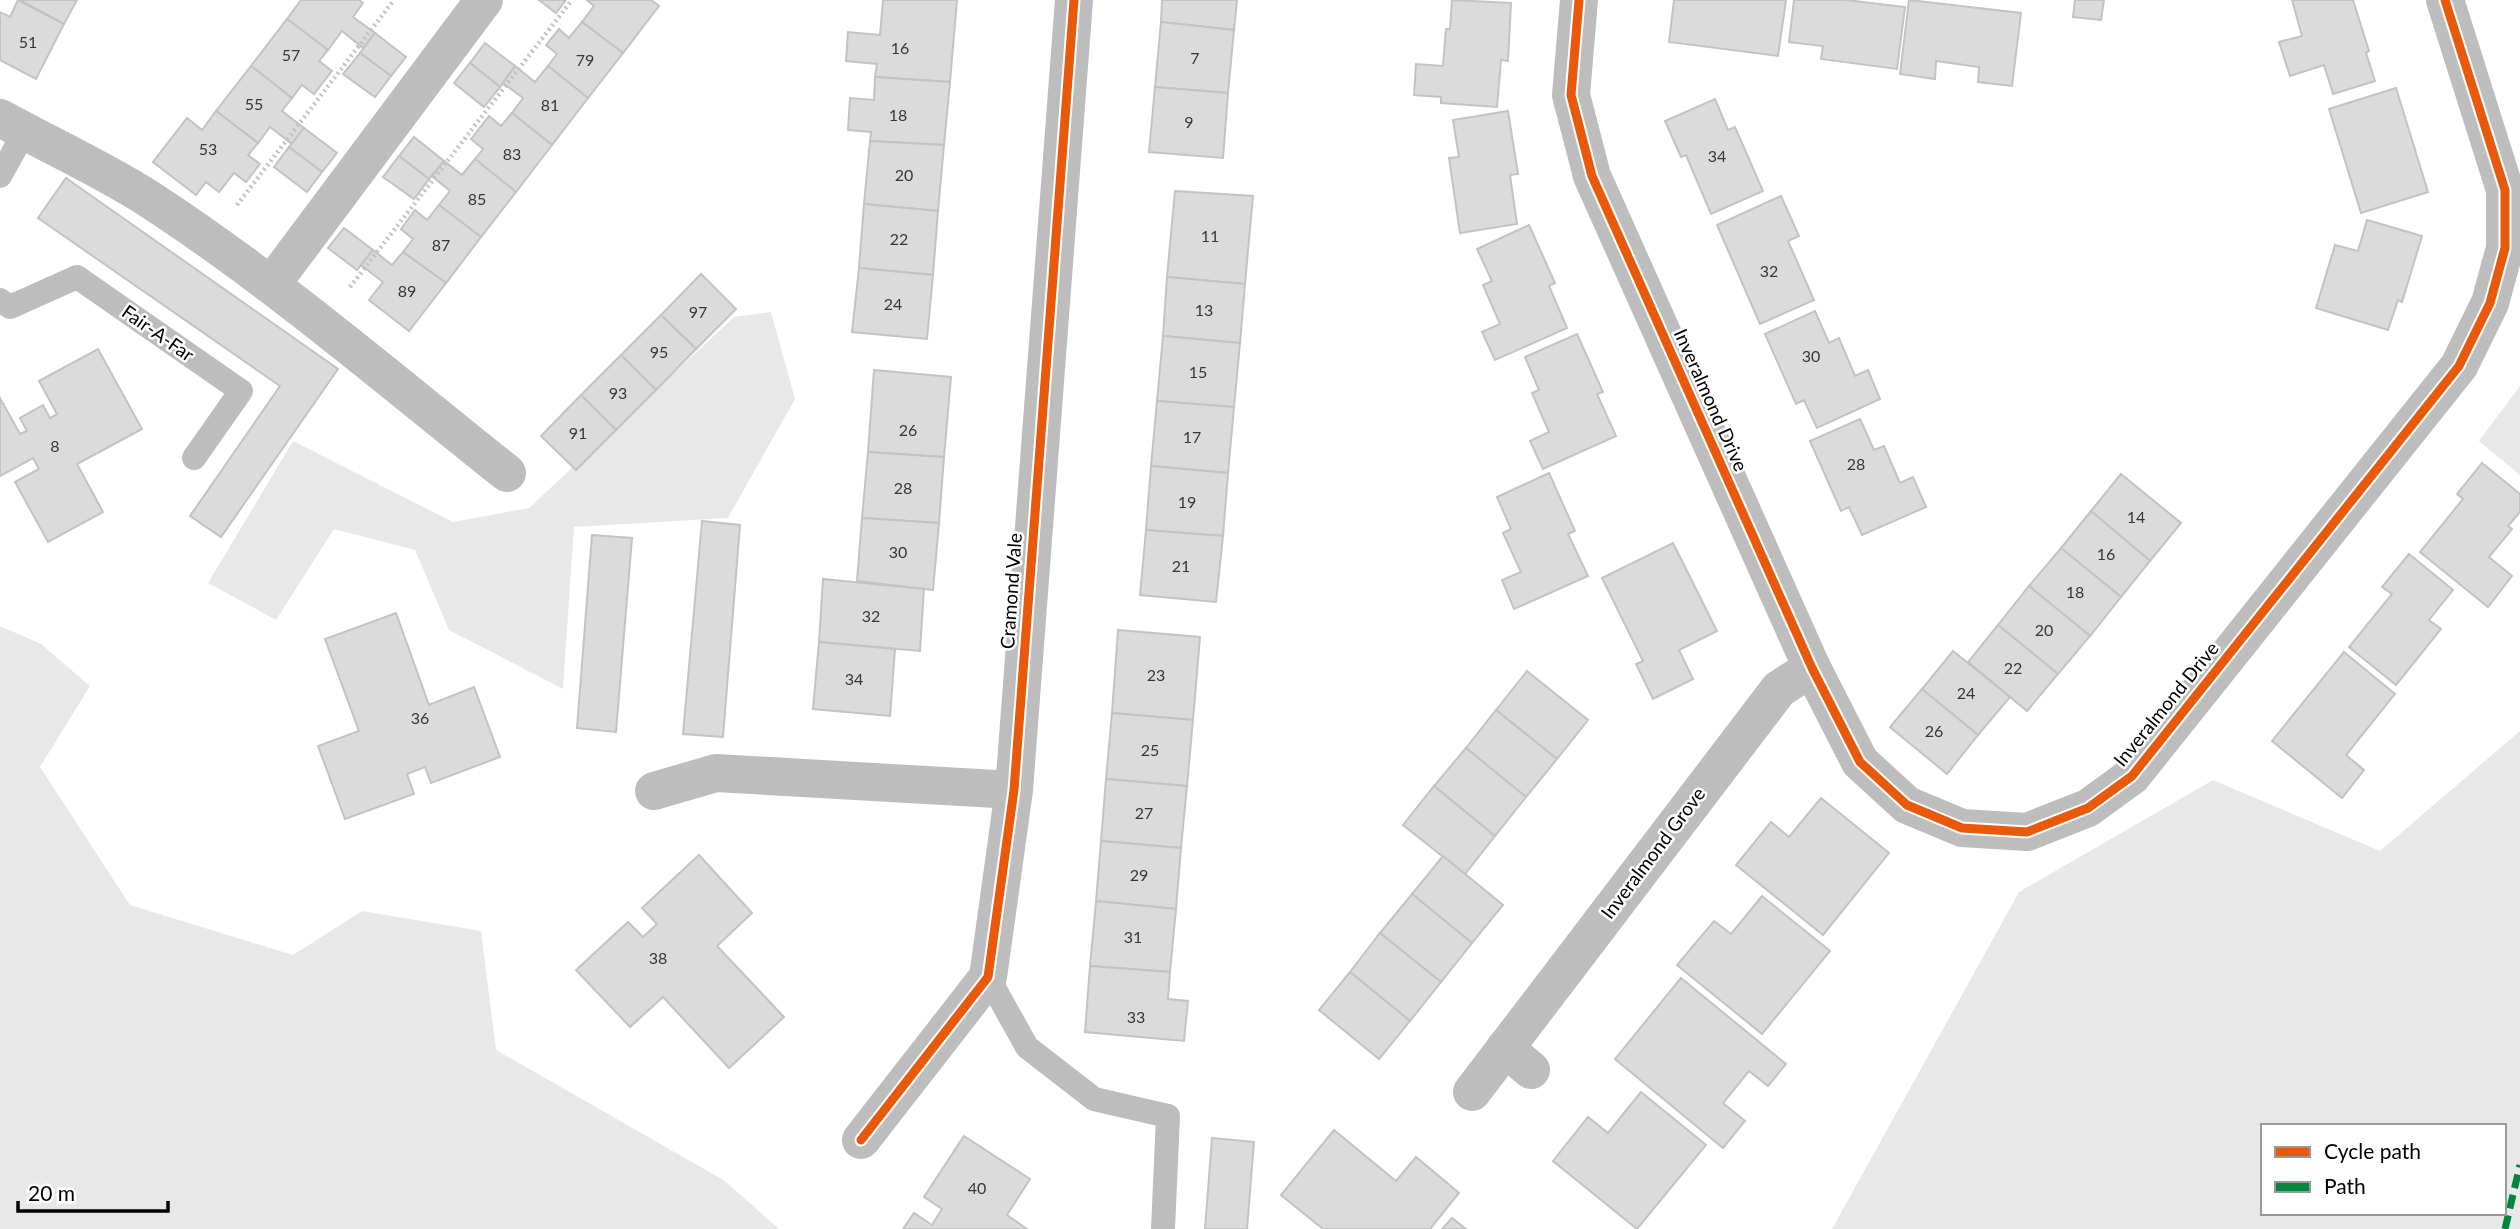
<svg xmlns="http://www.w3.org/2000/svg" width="2520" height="1229" font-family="Lato,sans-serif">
	<rect width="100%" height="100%" fill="#fff"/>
	<g fill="#e8e8e8" fill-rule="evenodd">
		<path d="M771,312L795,399L728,518L574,527L563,689L449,630L415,550L334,529L276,620L208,583L293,441L453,522L529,508L734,317Z"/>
		<path d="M2520,386V475L2479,441Z"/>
		<path d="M0,626L41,644L90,686L40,767L130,905L293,955L362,911L481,931L496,1050L725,1181L779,1229H0Z"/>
		<path d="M2520,731V1229H1832L2019,892L2213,780L2380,851ZM2263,1126H2504V1213H2263Z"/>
	</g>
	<g fill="#dbdbdb" stroke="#c3c3c3" stroke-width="2">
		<path d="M18,0L64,24L36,79L0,60V12L10,17Z"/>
		<path d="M20,0H77L64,24Z"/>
		<path d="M301,0H359L363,3L353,17L375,33L363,48L342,31L328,50L287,19Z"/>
		<path d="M539,0H566L556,13Z"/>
		<path d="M587,0H651L659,6L623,53L582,22L594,6Z"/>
		<path d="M883,0H957L950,82L875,77L877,64L846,61L848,32L880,35Z"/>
		<path d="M1162,0H1237L1234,30L1161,22Z"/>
		<path d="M1452,0L1511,3L1508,61L1501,60L1497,107L1441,103V97L1414,95L1416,64L1443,66L1446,29H1450Z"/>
		<path d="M1674,0H1786L1778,56L1669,42Z"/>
		<path d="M1794,0H1846L1905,7L1897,69L1821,59L1823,46L1789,42Z"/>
		<path d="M1909,0L2021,13L2012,86L1978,82L1979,67L1936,61L1935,79L1900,74Z"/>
		<path d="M2075,0H2104L2101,20L2073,17Z"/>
		<path d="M2292,0H2353L2369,51L2366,53L2375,81L2333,94L2324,65L2290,76L2279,42L2302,36Z"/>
		<path d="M287,19L328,50L319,61L332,71L314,94L302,85L292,98L251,66Z"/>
		<path d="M582,22L623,53L588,98L548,66L557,54L546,45L559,29L569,38Z"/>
		<path d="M1161,22L1234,30L1228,93L1155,87Z"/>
		<path d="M375,33L406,57L391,76L360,53Z"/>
		<path d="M485,43L515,66L500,87L470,63Z"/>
		<path d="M360,53L391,76L375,97L343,74Z"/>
		<path d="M470,63L500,87L484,107L454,83Z"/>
		<path d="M251,66L292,98L282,111L304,128L292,144L270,127L258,143L216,111Z"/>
		<path d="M515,66L535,82L548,66L588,98L552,145L512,113L523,98L503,83Z"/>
		<path d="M875,77L950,82L944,145L870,141L871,132L848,130L850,98L874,100Z"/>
		<path d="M1155,87L1228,93L1223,158L1149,152Z"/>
		<path d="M2396,88L2428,192L2361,213L2329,109Z"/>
		<path d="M1715,99L1728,130L1735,127L1763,191L1711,214L1686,155L1681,157L1665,121Z"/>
		<path d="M216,111L258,143L248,155L260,164L246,182L234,173L219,192L206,182L196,195L153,162L187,118L202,130Z"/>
		<path d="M1508,111L1518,174L1510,175L1517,224L1460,233L1449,158L1459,157L1453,120Z"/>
		<path d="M512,113L552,145L516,192L475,159L483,149L471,139L489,116L501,126Z"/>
		<path d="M304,128L337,153L322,172L289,147Z"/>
		<path d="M414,137L444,161L429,179L399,156Z"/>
		<path d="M870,141L944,145L938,211L864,204Z"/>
		<path d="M289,147L322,172L307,192L274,167Z"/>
		<path d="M399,156L429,179L414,199L383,177Z"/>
		<path d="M475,159L516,192L481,237L439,205L450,191L432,176L444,161L462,175Z"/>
		<path d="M66,178L338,369L221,537L190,516L280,386L38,218Z"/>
		<path d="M1175,191L1253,196L1245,284L1167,277Z"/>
		<path d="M1781,196L1799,236L1788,241L1814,300L1760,324L1717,225Z"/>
		<path d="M864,204L938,211L933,275L859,268Z"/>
		<path d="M439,205L481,237L446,283L403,252L413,239L401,229L415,210L427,220Z"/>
		<path d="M2367,220L2422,236L2402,302L2398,300L2388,330L2316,308L2335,245L2358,251Z"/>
		<path d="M1529,225L1555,283L1549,286L1567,328L1495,360L1482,332L1500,324L1483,285L1492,281L1477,249Z"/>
		<path d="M344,228L373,250L357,270L328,248Z"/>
		<path d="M373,250L392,265L403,252L446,283L409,331L369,300L383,282L361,265Z"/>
		<path d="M859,268L933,275L927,339L852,332Z"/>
		<path d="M701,274L736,309L696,349L661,315Z"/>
		<path d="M1167,277L1245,284L1240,343L1163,336Z"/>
		<path d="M1815,311L1829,343L1839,338L1855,376L1868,370L1880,399L1817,428L1804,400L1796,404L1765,334Z"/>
		<path d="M661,315L696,349L656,390L621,355Z"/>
		<path d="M1577,334L1603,392L1597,394L1616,436L1543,469L1530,441L1549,432L1532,393L1539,390L1525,357Z"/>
		<path d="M1163,336L1240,343L1234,407L1157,401Z"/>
		<path d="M98,349L142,429L77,464L103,512L48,542L15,482L39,469L33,458L0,476V398L20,434L27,431L20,418L43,405L50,418L57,414L39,381Z"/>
		<path d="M621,355L656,390L616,430L581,395Z"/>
		<path d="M874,370L951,377L944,457L868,452Z"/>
		<path d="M581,395L616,430L576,470L541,436Z"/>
		<path d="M1157,401L1234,407L1228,473L1151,466Z"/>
		<path d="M1860,419L1874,450L1884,446L1900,483L1913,477L1926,507L1862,535L1849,507L1841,511L1810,441Z"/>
		<path d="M868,452L944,457L939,523L862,518Z"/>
		<path d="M2482,463L2520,494V512L2508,526L2512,529L2489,557L2512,576L2488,607L2420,552L2463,499L2457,494Z"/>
		<path d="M1151,466L1228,473L1223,536L1146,530Z"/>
		<path d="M1549,473L1575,531L1568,534L1588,576L1514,609L1502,580L1521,572L1503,533L1511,529L1497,497Z"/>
		<path d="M2121,474L2181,523L2150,561L2091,511Z"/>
		<path d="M2091,511L2150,561L2121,597L2061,548Z"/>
		<path d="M862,518L939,523L933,590L857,581Z"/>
		<path d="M702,521L740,525L723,737L683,734Z"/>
		<path d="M1146,530L1223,536L1216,602L1140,595Z"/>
		<path d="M592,535L632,538L616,732L577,728Z"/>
		<path d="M1673,543L1717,631L1679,650L1693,679L1653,699L1636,664L1643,661L1602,578Z"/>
		<path d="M2061,548L2121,597L2090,636L2029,586Z"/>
		<path d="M2409,554L2453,590L2429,620L2441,629L2396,685L2349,647L2392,594L2382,587Z"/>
		<path d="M823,579L924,589L920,651L819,642Z"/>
		<path d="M2029,586L2090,636L2058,674L1998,625Z"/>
		<path d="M396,613L429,705L474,687L500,757L431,783L425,767L407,774L414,794L345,819L318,746L359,731L325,639Z"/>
		<path d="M1998,625L2058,674L2027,711L1968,662Z"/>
		<path d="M1118,630L1200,637L1193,720L1112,713Z"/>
		<path d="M819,642L895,649L890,716L813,709Z"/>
		<path d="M1953,651L2010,697L1978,735L1922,689Z"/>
		<path d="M2344,652L2395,694L2346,755L2364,770L2342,798L2272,741Z"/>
		<path d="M1527,671L1588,720L1557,759L1496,710Z"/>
		<path d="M1922,689L1978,735L1947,774L1890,727Z"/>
		<path d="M1496,710L1557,759L1526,797L1466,748Z"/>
		<path d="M1112,713L1193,720L1187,786L1106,779Z"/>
		<path d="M1466,748L1526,797L1495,836L1434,786Z"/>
		<path d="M1106,779L1187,786L1181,848L1101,841Z"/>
		<path d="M1434,786L1495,836L1465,874L1403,825Z"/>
		<path d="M1821,798L1889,853L1823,935L1736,865L1771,822L1789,837Z"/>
		<path d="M1101,841L1181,848L1176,909L1096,901Z"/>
		<path d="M699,855L752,913L717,946L784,1017L729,1068L663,997L630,1027L576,970L628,922L643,937L657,924L642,908Z"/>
		<path d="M1443,856L1503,905L1472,943L1412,894Z"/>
		<path d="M1412,894L1472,943L1441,982L1380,933Z"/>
		<path d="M1762,896L1830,951L1762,1034L1677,965L1714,921L1731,934Z"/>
		<path d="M1096,901L1176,909L1170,972L1090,966Z"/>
		<path d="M1380,933L1441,982L1410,1021L1350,972Z"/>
		<path d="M1090,966L1170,972L1168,999L1188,1001L1184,1041L1085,1032Z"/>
		<path d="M1350,972L1410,1021L1379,1059L1319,1010Z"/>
		<path d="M1681,978L1786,1064L1768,1086L1749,1071L1723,1103L1745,1121L1723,1148L1615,1059Z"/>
		<path d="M1641,1092L1706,1145L1637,1229L1553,1161L1588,1117L1608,1133Z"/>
		<path d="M1334,1130L1396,1181L1416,1157L1459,1193L1430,1229H1323L1281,1195Z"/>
		<path d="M964,1136L1030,1179L1007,1215L1027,1229H903L914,1213L932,1225L942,1209L924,1197Z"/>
		<path d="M1212,1138L1254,1142L1247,1229H1205Z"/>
		<path d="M1452,1218L1466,1229H1442Z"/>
	</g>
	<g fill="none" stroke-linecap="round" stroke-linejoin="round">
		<g stroke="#c2c2c2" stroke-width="4.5" stroke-dasharray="2 3.5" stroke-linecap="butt">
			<path d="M237,205L394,0"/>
			<path d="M350,287L572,0"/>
		</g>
		<g stroke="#bdbdbd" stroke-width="24">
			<path d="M0,176L25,131"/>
			<path d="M0,300L10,307L77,277L241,391L194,458"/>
			<path d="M988,977L1027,1047L1094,1099L1168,1116L1163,1229"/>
		</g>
		<g stroke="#bdbdbd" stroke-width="38">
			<path d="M1579,0L1571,95L1592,176L1812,668L1860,762L1907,805L1962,828L2027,832L2088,808L2132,776L2459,366L2490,303L2505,248V190L2445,0"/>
			<path d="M0,118C49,145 102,169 149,199C275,281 390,380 507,473"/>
			<path d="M271,285L484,0"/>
			<path d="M654,791L716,773L1014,790"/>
			<path d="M1505,1048L1531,1070"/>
			<path d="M1472,1092L1779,689L1812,668"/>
			<path d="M861,1140L988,977L1014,790L1074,0"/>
		</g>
		<path stroke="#00873e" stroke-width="7" stroke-dasharray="14 7" stroke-linecap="butt" d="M2505,1229L2520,1165"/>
		<defs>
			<g id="cycleway">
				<path d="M1579,0L1571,95L1592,176L1812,668L1860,762L1907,805L1962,828L2027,832L2088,808L2132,776L2459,366L2490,303L2505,248V190L2445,0"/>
				<path d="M861,1140L988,977L1014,790L1074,0"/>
			</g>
		</defs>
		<use href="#cycleway" stroke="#fff" stroke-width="13"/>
		<use href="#cycleway" stroke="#e8590c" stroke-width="9"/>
	</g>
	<g text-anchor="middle" stroke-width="5" stroke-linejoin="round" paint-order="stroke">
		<g font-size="16" fill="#373737">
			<text x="28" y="48">51</text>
			<text x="900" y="54">16</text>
			<text x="291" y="61">57</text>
			<text x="1195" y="64">7</text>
			<text x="585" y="66">79</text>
			<text x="254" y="110">55</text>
			<text x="550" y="111">81</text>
			<text x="898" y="121">18</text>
			<text x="1189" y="128">9</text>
			<text x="208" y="155">53</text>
			<text x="512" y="160">83</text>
			<text x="1717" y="162">34</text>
			<text x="904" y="181">20</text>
			<text x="477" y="205">85</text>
			<text x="1210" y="242">11</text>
			<text x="899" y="245">22</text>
			<text x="441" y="251">87</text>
			<text x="1769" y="277">32</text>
			<text x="407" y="297">89</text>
			<text x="893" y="310">24</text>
			<text x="1204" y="316">13</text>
			<text x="698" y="318">97</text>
			<text x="659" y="358">95</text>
			<text x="1811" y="362">30</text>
			<text x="1198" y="378">15</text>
			<text x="618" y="399">93</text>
			<text x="908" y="436">26</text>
			<text x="578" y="439">91</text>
			<text x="1192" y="443">17</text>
			<text x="55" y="452">8</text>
			<text x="1856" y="470">28</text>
			<text x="903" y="494">28</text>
			<text x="1187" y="508">19</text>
			<text x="2136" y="523">14</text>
			<text x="898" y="558">30</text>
			<text x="2106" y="560">16</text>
			<text x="1181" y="572">21</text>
			<text x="2075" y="598">18</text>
			<text x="871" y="622">32</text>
			<text x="2044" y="636">20</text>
			<text x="2013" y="674">22</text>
			<text x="1156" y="681">23</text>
			<text x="854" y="685">34</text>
			<text x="1966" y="699">24</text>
			<text x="420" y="724">36</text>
			<text x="1934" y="737">26</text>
			<text x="1150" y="756">25</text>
			<text x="1144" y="819">27</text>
			<text x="1139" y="881">29</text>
			<text x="1133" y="943">31</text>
			<text x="658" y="964">38</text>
			<text x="1136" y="1023">33</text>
			<text x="977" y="1194">40</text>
		</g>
		<g font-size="19" fill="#000" stroke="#fff">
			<text transform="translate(158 333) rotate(35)" y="7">Fair-A-Far</text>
			<text transform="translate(1711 400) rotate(66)" y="7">Inveralmond Drive</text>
			<text transform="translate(1011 591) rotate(-86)" y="7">Cramond Vale</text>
			<text transform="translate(2166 704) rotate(-51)" y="7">Inveralmond Drive</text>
			<text transform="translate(1653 853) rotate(-53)" y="7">Inveralmond Grove</text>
		</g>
	</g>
	<rect x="2261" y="1124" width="245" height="91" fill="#ffffff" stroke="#999999" stroke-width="2"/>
	<rect x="2275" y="1147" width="35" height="10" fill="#e8590c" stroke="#999999" stroke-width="2"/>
	<text x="2324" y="1159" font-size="21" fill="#000000">Cycle path</text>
	<rect x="2275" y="1182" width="35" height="10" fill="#00873e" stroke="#999999" stroke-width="2"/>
	<text x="2324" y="1194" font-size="21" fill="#000000">Path</text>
	<path d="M18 1201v10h150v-10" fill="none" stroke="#000000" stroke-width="3.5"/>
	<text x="28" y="1201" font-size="21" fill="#000000" stroke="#ffffff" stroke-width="5" paint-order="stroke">20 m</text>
</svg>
